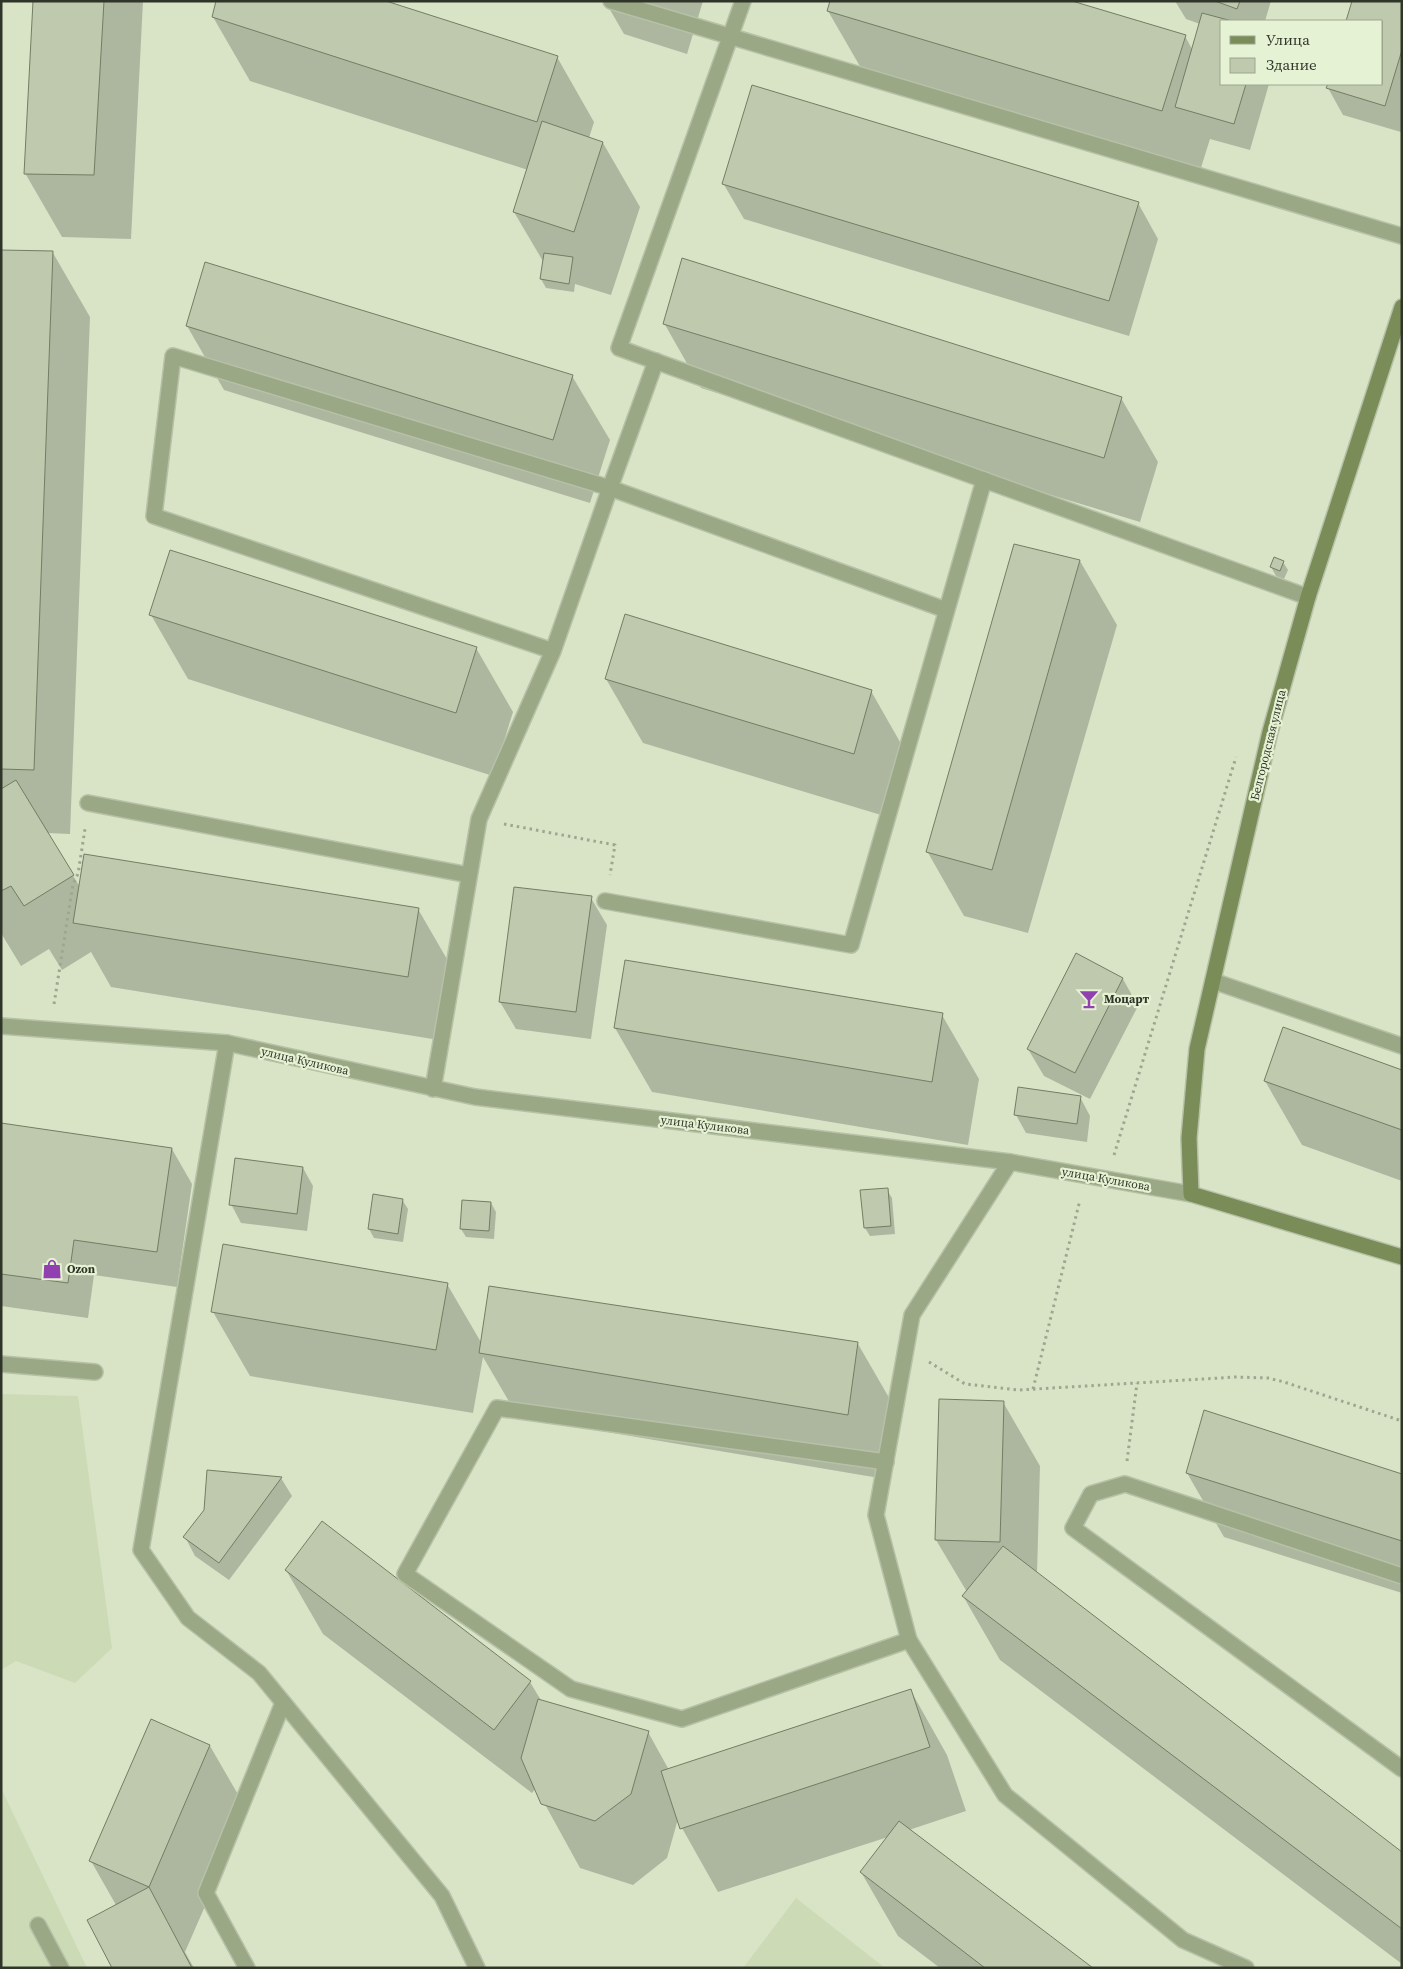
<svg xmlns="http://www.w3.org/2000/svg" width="1403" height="1969" font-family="'Source Serif 4',serif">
	<rect width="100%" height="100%" fill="#d9e4c7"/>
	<g fill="#ccdab6">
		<path d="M1,1394L78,1396L112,1648L75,1683L16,1661L1,1670Z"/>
		<path d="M1,1788L87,1968H1Z"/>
		<path d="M796,1898L885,1968H743Z"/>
	</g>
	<g fill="#0003">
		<path d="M35,1H143L131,239L62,237L25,173Z"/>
		<path d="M605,1H703L687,54L624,34Z"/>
		<path d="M1175,1H1271L1265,21H1222V84H1269L1250,150L1210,139L1199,174L865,75L828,11L1185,36L1192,49L1200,24L1186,19Z"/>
		<path d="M1353,1H1402L1401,132L1343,115L1328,88L1329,84H1382V21H1347Z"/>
		<path d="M213,17L557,57L594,122L589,138L603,143L640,207L611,295L575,284L574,292L546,288L541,279L544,263L514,212L528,170L250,81Z"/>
		<path d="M723,183L1138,203L1158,239L1129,336L744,219Z"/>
		<path d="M1,251L53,253L90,317L70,834L47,833L80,887L418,909L455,973L445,1041L111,987L91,952L62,970L49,949L21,966L1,933Z"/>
		<path d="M664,323L1121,398L1158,462L1140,522L701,388Z"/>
		<path d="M187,326L572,376L610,440L590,503L224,390Z"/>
		<path d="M1080,561L1117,625L1028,933L964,916L927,851Z"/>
		<path d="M1283,562L1288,570L1284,579L1276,576L1271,567Z"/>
		<path d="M151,615L476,648L513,712L493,776L188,679Z"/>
		<path d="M606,679L871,691L908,756L891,818L643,743Z"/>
		<path d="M591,898L607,925L591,1039L516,1029L500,1002Z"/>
		<path d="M1123,979L1138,1006L1090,1099L1044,1076L1028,1049Z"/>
		<path d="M942,1015L979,1079L968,1145L652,1092L615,1028Z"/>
		<path d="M1402,1071V1181L1302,1145L1265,1081Z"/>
		<path d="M1080,1097L1090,1116L1087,1142L1026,1133L1016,1115Z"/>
		<path d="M1,1124L172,1149L192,1184L177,1287L94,1275L88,1318L1,1306Z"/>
		<path d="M303,1168L313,1186L307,1231L241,1223L231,1204Z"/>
		<path d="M887,1190L892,1198L895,1234L870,1236L865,1228Z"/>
		<path d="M403,1201L408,1209L403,1242L374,1238L369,1229Z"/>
		<path d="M491,1203L496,1212L494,1239L466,1237L461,1229Z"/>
		<path d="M447,1284L482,1344H858L895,1408L885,1479L518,1417L483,1357L473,1413L250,1376L213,1312Z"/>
		<path d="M1003,1402L1040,1466L1037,1574L1402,1853V1964L1000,1660L963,1596L967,1592L936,1540Z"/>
		<path d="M208,1471L281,1478L292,1496L229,1580L195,1556L185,1537L205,1510Z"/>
		<path d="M1187,1473L1402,1476V1593L1224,1537Z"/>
		<path d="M286,1570L530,1682L542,1702L648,1732L669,1770L911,1691L947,1755L966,1811L909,1830L1091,1968H940L898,1936L861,1872L888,1837L718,1892L682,1828L678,1819L667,1858L633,1885L580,1868L536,1788L532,1793L323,1634Z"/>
		<path d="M210,1746L247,1810L185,1952L194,1968H114L116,1905L91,1861Z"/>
	</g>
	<g fill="#bec9ad" stroke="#737d63">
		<path d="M33,1H104L94,175L24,174Z"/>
		<path d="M216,1H386L558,56L537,122L212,17Z"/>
		<path d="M830,1H1072L1186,35L1162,111L827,11Z"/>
		<path d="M1215,1H1240L1237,9Z"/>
		<path d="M1352,1H1402V50L1385,106L1326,88L1328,84H1382V21H1346Z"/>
		<path d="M1202,13L1232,21H1222V84H1246L1234,124L1175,107Z"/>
		<path d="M752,85L1139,202L1109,301L722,184Z"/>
		<path d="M542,121L603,142L574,232L513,212Z"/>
		<path d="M1,250L53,251L34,770L1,769Z"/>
		<path d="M544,253L573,257L569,284L540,279Z"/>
		<path d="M682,258L1122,397L1104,458L663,324Z"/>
		<path d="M205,262L573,375L553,440L186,326Z"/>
		<path d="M1014,544L1080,560L992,870L926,852Z"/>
		<path d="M170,550L477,647L456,713L149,615Z"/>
		<path d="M1274,557L1284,561L1280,571L1270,567Z"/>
		<path d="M625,614L872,690L854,754L605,679Z"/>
		<path d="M16,780L74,875L24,906L11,886L1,891V789Z"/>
		<path d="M84,854L419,908L408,977L73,923Z"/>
		<path d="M514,887L592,896L576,1012L499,1002Z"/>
		<path d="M1076,953L1123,978L1075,1073L1027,1049Z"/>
		<path d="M625,960L943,1013L932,1082L614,1028Z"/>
		<path d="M1283,1027L1402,1070V1130L1264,1081Z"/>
		<path d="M1018,1087L1081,1096L1077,1124L1014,1115Z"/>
		<path d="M1,1123L172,1148L157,1252L74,1240L68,1283L1,1274Z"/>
		<path d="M235,1158L303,1167L297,1214L229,1205Z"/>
		<path d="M888,1188L891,1226L864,1228L860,1190Z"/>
		<path d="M373,1194L403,1199L398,1234L368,1229Z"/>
		<path d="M462,1200L491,1202L489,1231L460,1229Z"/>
		<path d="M223,1244L448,1283L436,1350L211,1312Z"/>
		<path d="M489,1286L858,1342L848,1415L479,1353Z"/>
		<path d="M939,1399L1004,1401L1000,1542L935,1540Z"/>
		<path d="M1204,1410L1402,1474V1541L1186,1473Z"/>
		<path d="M207,1470L282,1477L219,1563L183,1537L204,1510Z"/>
		<path d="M322,1521L531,1681L494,1730L285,1570Z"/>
		<path d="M1003,1546L1402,1852V1929L962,1596Z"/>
		<path d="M911,1689L930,1747L680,1829L661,1771Z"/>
		<path d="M538,1699L649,1731L631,1794L595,1821L541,1804L521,1758Z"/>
		<path d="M151,1719L210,1745L149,1887L89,1861Z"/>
		<path d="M899,1821L1093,1968H985L860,1872Z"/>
		<path d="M149,1887L192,1968H112L87,1920Z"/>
	</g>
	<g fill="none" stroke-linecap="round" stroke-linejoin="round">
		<defs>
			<g id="lane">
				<path d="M611,1L1402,236"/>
				<path d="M743,1L619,348L1308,597"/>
				<path d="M656,361L610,488L946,610"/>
				<path d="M88,803L469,875"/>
				<path d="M605,901L851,945L984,480"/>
				<path d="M1213,981L1402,1046"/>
				<path d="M227,1043L141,1550L188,1618L259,1673L442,1896L477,1968"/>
				<path d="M433,1089L479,819L553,651L610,488L173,356L154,516L553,651"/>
				<path d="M1010,1162L912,1315L876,1515L909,1640L1005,1795L1183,1940L1246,1968"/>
				<path d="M1,1364L95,1372"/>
				<path d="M886,1462L497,1408L405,1574L571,1689L682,1719L909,1640"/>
				<path d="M1402,1576L1125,1484L1091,1494L1073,1528L1402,1769"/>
				<path d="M247,1968L206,1893L283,1703"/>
			</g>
			<g id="street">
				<path d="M1,1026L227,1043L475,1097L1010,1162L1191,1194"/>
				<path d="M38,1925L61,1968"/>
			</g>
			<path id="secondary" d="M1402,307L1308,597L1270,732L1197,1049L1189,1138L1191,1194L1402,1257"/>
		</defs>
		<use href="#lane" stroke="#b7c1a7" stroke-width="18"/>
		<use href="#street" stroke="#b7c1a7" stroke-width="18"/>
		<use href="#secondary" stroke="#b7c1a7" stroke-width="18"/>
		<g stroke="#9da68f" stroke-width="3" stroke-dasharray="2.5 4" stroke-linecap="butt">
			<path d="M504,824L615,845L610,875"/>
			<path d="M54,1004L73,884L78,874L85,829"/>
			<path d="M1114,1155L1236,757"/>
			<path d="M929,1362L965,1384L1019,1390L1236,1377L1268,1378L1284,1382L1402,1421"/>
			<path d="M1033,1389L1080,1200"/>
			<path d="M1127,1461L1137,1383"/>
		</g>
		<use href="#lane" stroke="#9ba885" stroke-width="15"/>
		<use href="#street" stroke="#9ba885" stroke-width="15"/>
		<use href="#secondary" stroke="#7a8c58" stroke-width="15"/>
	</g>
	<defs>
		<symbol id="bar-bare" viewBox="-9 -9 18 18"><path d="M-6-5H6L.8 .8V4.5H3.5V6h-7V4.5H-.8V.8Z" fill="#9040af" stroke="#e6f2d4" stroke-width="2.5" paint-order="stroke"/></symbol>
		<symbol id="shop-bare" viewBox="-9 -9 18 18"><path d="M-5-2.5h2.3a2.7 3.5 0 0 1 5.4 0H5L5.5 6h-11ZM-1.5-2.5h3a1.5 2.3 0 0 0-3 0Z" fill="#9040af" stroke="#e6f2d4" stroke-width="2.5" paint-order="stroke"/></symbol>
	</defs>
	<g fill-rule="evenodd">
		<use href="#bar-bare" x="1075" y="985" width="28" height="28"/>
		<use href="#shop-bare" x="38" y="1255" width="28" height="28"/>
	</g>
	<g text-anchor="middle" stroke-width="4.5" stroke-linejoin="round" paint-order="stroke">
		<g font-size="12" fill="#303529" stroke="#e6f2d4">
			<text transform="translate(1268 745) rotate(-76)" y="4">Белгородская улица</text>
			<text transform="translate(305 1061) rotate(13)" y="4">улица Куликова</text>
			<text transform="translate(705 1125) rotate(7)" y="4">улица Куликова</text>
			<text transform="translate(1106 1179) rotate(10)" y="4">улица Куликова</text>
		</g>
		<g font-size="12" font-weight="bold" fill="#303529" stroke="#e6f2d4" text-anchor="start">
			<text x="1104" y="1003">Моцарт</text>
			<text x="67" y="1273">Ozon</text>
		</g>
	</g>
	<rect width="1403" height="1969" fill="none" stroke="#303529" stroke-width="5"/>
	<rect x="1220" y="20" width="162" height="65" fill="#e6f2d4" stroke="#9da690"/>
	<rect x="1230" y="36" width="25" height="8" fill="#7a8c58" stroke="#9da690"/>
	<text x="1266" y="45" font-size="15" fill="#303529">Улица</text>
	<rect x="1230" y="58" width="25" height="15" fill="#bec9ad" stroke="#9da690"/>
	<text x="1266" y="70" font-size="15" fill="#303529">Здание</text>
</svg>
